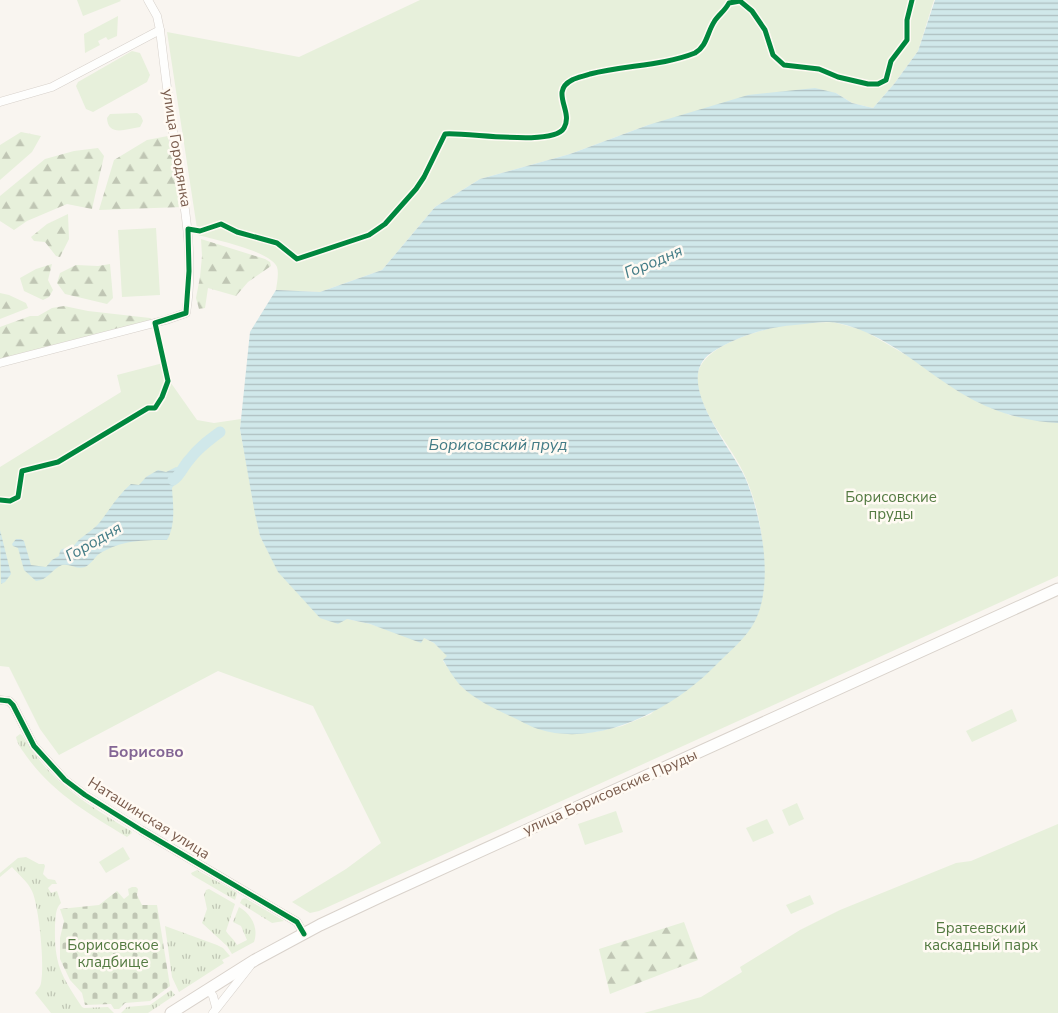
<svg xmlns="http://www.w3.org/2000/svg" width="1058" height="1013" font-family="'Nunito Sans',sans-serif">
	<defs>
		<pattern id="grass-tufts" width="24" height="20" patternUnits="userSpaceOnUse" patternTransform="scale(1.25)"><rect width="24" height="20" fill="#e7f0db"/><path d="M3 7l-1-3M5 7V3M7 7l1-3M15 17l-1-3M17 17v-4M19 17l1-3" fill="none" stroke="#c0c6b4"/></pattern>
		<pattern id="forest-firs" width="22" height="20" patternUnits="userSpaceOnUse" patternTransform="scale(1.25)"><rect width="22" height="20" fill="#e7f0db"/><path d="M5 1l3.5 6h-7zM16 11l3.5 6h-7z" fill="#c0c6b4"/></pattern>
		<pattern id="cemetery-stones" width="16" height="16" patternUnits="userSpaceOnUse" patternTransform="scale(1.25)"><rect width="16" height="16" fill="#e7f0db"/><path d="M2 7V4a2 2 0 0 1 4 0v3zM10 15v-3a2 2 0 0 1 4 0v3z" fill="#c0c6b4"/></pattern>
		<pattern id="water-rules" width="6" height="5" patternUnits="userSpaceOnUse" patternTransform="scale(1.25)"><rect width="6" height="5" fill="#d0e8ea"/><path d="M0 2.5h6" fill="none" stroke="#aebfc0"/></pattern>
	</defs>
	<rect width="100%" height="100%" fill="#f9f5f0"/>
	<g fill="url(#grass-tufts)">
		<path d="M20,734L22,735C51,783 85,803 131,831L132,833L127,837C89,814 53,793 27,757C23,751 17,744 16,737Z"/>
		<path d="M26,857L39,864H44L45,866L43,874L48,879L55,880L57,884H52L48,888L51,893L57,891L61,903C55,909 56,916 55,925C54,965 61,975 82,1007L84,1008L108,1007L114,1013H51L35,993C37,990 40,988 41,983C45,967 39,906 32,891C28,882 19,875 12,867L0,877V873L18,858Z"/>
		<path d="M197,870L236,892L237,894L235,900L192,875L191,873Z"/>
		<path d="M209,889L235,904L226,931C229,936 234,939 237,945L247,940L241,926L233,922L239,907C251,914 259,927 254,942L232,954L227,946L202,923L207,909L204,895L206,890Z"/>
		<path d="M245,898L284,921L272,923L240,903L242,899Z"/>
		<path d="M165,926L217,945L223,948L230,956L222,960L224,963L179,992L172,977Z"/>
		<path d="M171,990L175,995L148,1013H121L127,1007L150,1005Z"/>
	</g>
	<g fill="url(#forest-firs)">
		<path d="M21,132L41,136L32,152L0,180V145Z"/>
		<path d="M168,136L182,207L99,210L114,160L147,140Z"/>
		<path d="M98,148L104,156L92,209L67,204L27,221L14,230L0,221V196L45,159L74,151Z"/>
		<path d="M68,214L69,239L60,257L56,256L45,242L34,241L31,237L47,224Z"/>
		<path d="M201,239L265,259L270,262L271,266L248,282L236,296L208,288L205,308L199,309L196,298L200,277L202,256Z"/>
		<path d="M52,264L48,280L53,290L49,297L43,300L24,291L20,278L36,269Z"/>
		<path d="M110,264L113,298L107,304L65,294L57,283L60,273L76,265L98,266Z"/>
		<path d="M0,293L9,295L26,303L28,308L0,319Z"/>
		<path d="M64,306L88,311L150,318L153,320L0,359V327L30,316H38L52,308Z"/>
		<path d="M684,922L698,960L610,994L599,949Z"/>
	</g>
	<path fill="url(#cemetery-stones)" d="M132,887H136L138,889L137,895L142,905H157L170,986L150,1001L125,1003L119,1009H114L111,1004L85,1005L82,993L70,980L60,959V938L64,921L60,909L99,905L117,891L124,899L129,895L128,889Z"/>
	<g fill="#e7f0db">
		<path d="M77,0H120L121,1L83,16Z"/>
		<path d="M420,0H934L918,51L894,84L873,108L852,103L836,93L648,125L570,154L480,179L435,207L382,270L320,292L276,290C277,283 279,273 277,267C270,251 216,240 198,235L167,32L299,57Z"/>
		<path d="M118,16L117,36L108,40L106,37L98,41L100,45L85,53L84,34Z"/>
		<path d="M132,51L140,53L150,75L147,82L93,112L86,109L76,86L78,82Z"/>
		<path d="M137,113L141,116L143,121L140,127C126,129 108,137 107,118L110,114Z"/>
		<path d="M156,228L160,295L122,297L118,230Z"/>
		<path d="M833,322L863,330L1009,415L1058,423V576L319,911L310,913L292,902L346,869L381,843L313,706L218,671L59,755L40,729L9,667L0,666V467L121,392L117,375L167,362L171,383L197,420L214,423L241,419L240,429L260,536L269,553L347,619L370,624L394,632L424,638L434,643L448,656L443,661L461,686L481,701L539,729L595,732L622,726L651,714L763,595C765,553 763,522 748,483C738,456 718,435 706,410C701,399 695,385 698,373C703,347 753,332 776,327C794,322 815,323 833,322Z"/>
		<path d="M1012,709L1017,721L972,742L966,731Z"/>
		<path d="M797,803L804,819L789,826L782,810Z"/>
		<path d="M616,811L623,832L585,845L578,824Z"/>
		<path d="M767,819L774,833L753,842L746,828Z"/>
		<path d="M1058,824V1013H644L701,997L742,972L740,967L800,930L840,910L956,863L971,861Z"/>
		<path d="M123,847L130,859L106,873L99,862Z"/>
		<path d="M810,895L814,904L791,914L786,905Z"/>
	</g>
	<g fill="url(#water-rules)">
		<path d="M935,0H1058V423C1028,422 994,412 968,397C923,372 890,334 837,323C824,320 808,324 795,325C767,327 735,337 711,353C670,381 736,452 747,482C762,520 774,583 755,621C747,637 730,651 717,664C676,707 600,749 538,729C529,726 519,720 510,716C493,708 474,699 461,686C454,679 448,668 443,660L447,656L434,643L424,638L421,643L370,624L347,619L338,624L320,618L278,572L260,536L255,514L240,429L250,332L276,290L320,292L382,270L435,207L480,179L570,154L648,125L748,95L815,88L836,93L852,103L873,108L894,84L918,51Z"/>
		<path d="M176,467L186,471L172,488C173,504 176,525 167,540C143,540 121,540 99,554C95,557 90,565 85,567C77,570 70,563 62,565C52,569 48,580 36,581L24,570L18,548L13,546L12,544L16,539H21L24,541L31,565L46,567L52,560L59,556L60,551L62,549L73,547C80,536 92,532 100,522C110,509 118,495 131,484L139,485L146,477L158,470L166,472Z"/>
		<path d="M0,530L11,574L5,582L1,584Z"/>
	</g>
	<g fill="none" stroke-linecap="round" stroke-linejoin="round">
		<path stroke="#d0e8ea" stroke-width="11" d="M173,480C181,475 183,466 190,459C198,448 209,440 220,432"/>
		<defs>
			<g id="minor">
				<path d="M0,102L52,87L160,30"/>
				<path d="M0,363L166,320L186,313C196,253 182,192 173,132C168,98 164,64 160,30L157,16L148,0"/>
				<path d="M0,700L9,701L13,705L34,746L65,780L85,795L141,830L297,922L304,934"/>
				<path d="M208,989L213,996L216,1007"/>
				<path d="M213,1013L250,966"/>
			</g>
			<path id="secondary" d="M171,1013L255,960L320,925L386,894L1058,589"/>
		</defs>
		<use href="#minor" stroke="#d7d1cb" stroke-width="9"/>
		<use href="#secondary" stroke="#d9d2cb" stroke-width="13"/>
		<use href="#minor" stroke="#fefefd" stroke-width="8"/>
		<use href="#secondary" stroke="#fefefd" stroke-width="11"/>
		<defs>
			<g id="cycleway">
				<path d="M0,500L10,501L18,497L22,471L58,462L148,408H155L162,397L168,381L155,323L186,313L189,271L188,229L200,231L221,224L237,232L277,243L297,259L369,235L385,224L416,189L424,177L445,134C468,132 553,147 564,128C574,111 549,92 572,80C577,77 585,76 590,74C625,65 662,66 695,53C707,46 707,33 714,22C718,15 725,11 729,3L740,1L752,11L765,30L773,55L784,65L819,69L838,77L868,84H878L886,80L891,61L907,40V20L912,0"/>
				<path d="M0,700L9,701L13,705L34,746L65,780L85,795L141,830L297,922L304,934"/>
			</g>
		</defs>
		<use href="#cycleway" stroke="#fffaf3" stroke-width="8"/>
		<use href="#cycleway" stroke="#00873e" stroke-width="5"/>
	</g>
	<g text-anchor="middle" stroke-width="5" stroke-linejoin="round" paint-order="stroke">
		<g font-size="15" fill="#7a5c4d" stroke="#fffaf3">
			<text transform="translate(177 148) rotate(81)" y="5">улица Городянка</text>
			<text transform="translate(610 792) rotate(-24)" y="5">улица Борисовские Пруды</text>
			<text transform="translate(149 818) rotate(32)" y="5">Наташинская улица</text>
		</g>
		<g font-size="15" fill="#537a41" stroke="#fffaf3">
			<text x="891" y="502">Борисовские<tspan x="891" dy="17">пруды</tspan></text>
			<text x="981" y="933">Братеевский<tspan x="981" dy="17">каскадный парк</tspan></text>
			<text x="113" y="950">Борисовское<tspan x="113" dy="17">кладбище</tspan></text>
		</g>
		<g font-size="16" font-style="italic" fill="#437c86" stroke="#fffaf3">
			<text transform="translate(653 261) rotate(-23)" y="6">Городня</text>
			<text x="498" y="450">Борисовский пруд</text>
			<text transform="translate(93 541) rotate(-30)" y="6">Городня</text>
		</g>
		<g font-size="16" font-weight="bold" fill="#846695" stroke="#fffaf3">
			<text x="146" y="757">Борисово</text>
		</g>
	</g>
</svg>
